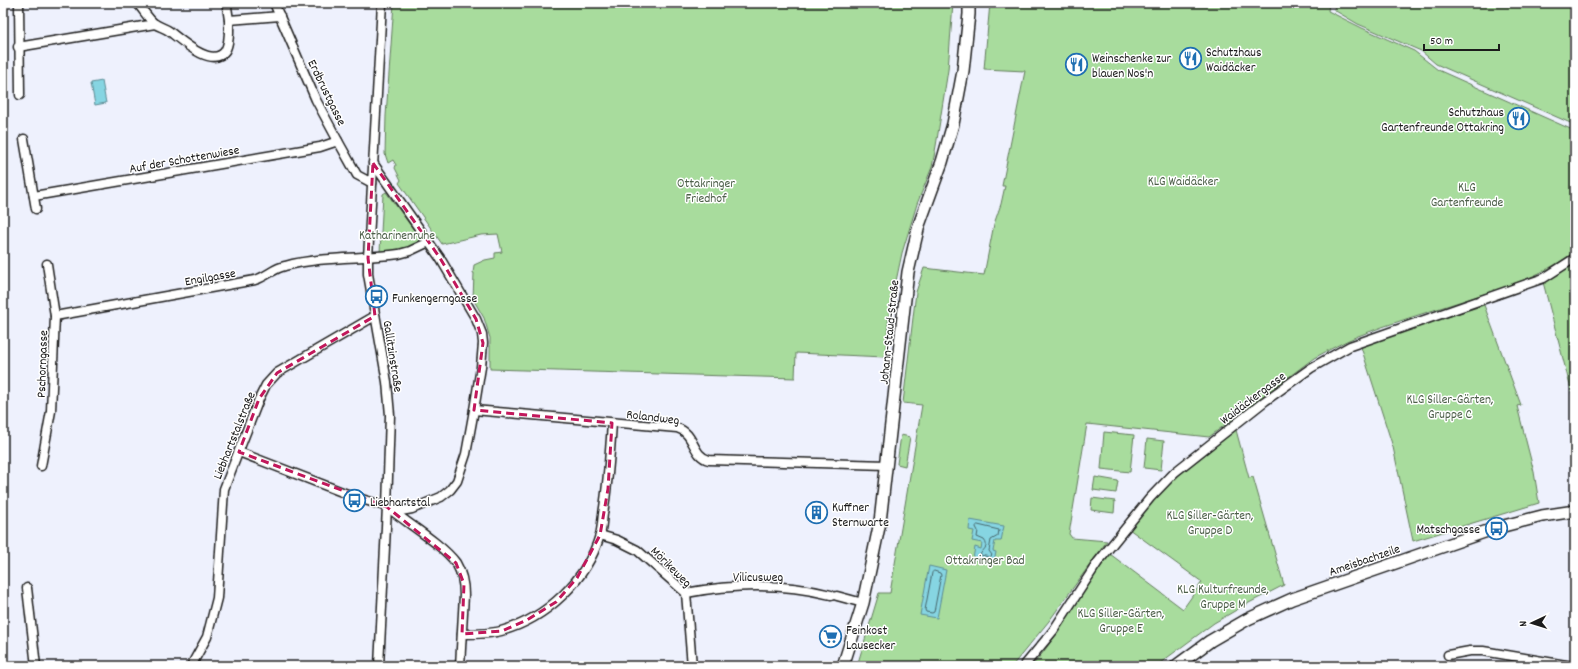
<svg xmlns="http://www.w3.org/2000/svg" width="1578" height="669" font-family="Dekko,sans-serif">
	<rect width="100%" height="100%" fill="#eef1fd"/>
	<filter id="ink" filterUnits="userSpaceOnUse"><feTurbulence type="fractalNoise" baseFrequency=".025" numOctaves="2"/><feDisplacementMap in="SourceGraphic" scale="8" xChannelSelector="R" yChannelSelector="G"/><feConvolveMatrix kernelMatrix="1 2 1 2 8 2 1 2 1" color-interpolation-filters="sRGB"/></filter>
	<g filter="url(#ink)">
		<g fill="#a8dc9d" stroke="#627c5c">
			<path d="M394,3H953L948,70L936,146L932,167L917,204L902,253L889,314L885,357L796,353L795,378L490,369V338L484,318L473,299L474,273H473L474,265L485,260L495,258V253L502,252L498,234L481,235L442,244L399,183L401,180L395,168L396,165L393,160L388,163L385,154L386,116Z"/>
			<path d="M990,3H1329L1328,11L1362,28L1414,51L1438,70L1575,131V251C1541,278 1499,289 1459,302C1425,313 1391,323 1358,336C1343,342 1329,350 1314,358L1209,437L1087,424L1069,534L1072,538L1107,541L1049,621L1012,666H857L879,593H890L922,405L903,403L916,292L924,268L984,275L994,224L1001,204L1005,186H1002L1025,71L984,69Z"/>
			<path d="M1335,3H1575V125L1436,64L1421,51L1358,24L1334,10Z"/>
			<path d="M386,192L419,237V241C410,252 392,251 380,252L383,194Z"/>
			<path d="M1575,264V405L1543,282Z"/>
			<path d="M1484,305L1521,405L1517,406L1534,472L1539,503L1413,541L1393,447L1361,347L1383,338Z"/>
			<path d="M1236,430L1249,478L1253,477L1284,585L1245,605L1214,623L1156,666H1032C1062,631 1083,590 1110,554L1183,609L1202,582L1129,529L1154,500L1172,481Z"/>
			<path d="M1104,432L1134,435L1130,472L1101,469Z"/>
			<path d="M901,435L910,437L905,466L897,464Z"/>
			<path d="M1147,439L1164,441L1161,470L1144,468Z"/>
			<path d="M1095,477L1118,481L1116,493L1093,490Z"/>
			<path d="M1092,498L1115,501L1114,513L1091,510Z"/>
		</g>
		<g fill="#86d5e2" stroke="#5c8b93">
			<path d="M102,81L106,103L95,105L91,83Z"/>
			<path d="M970,520L1004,526L1001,541H995L993,551L996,552L994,563L973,559L975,547L981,549L982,543L972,541L974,531L969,530Z"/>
			<path d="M929,566L946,570L937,618L920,615Z"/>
		</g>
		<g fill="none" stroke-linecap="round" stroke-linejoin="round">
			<g stroke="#46666b" stroke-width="1">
				<path d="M978,525L999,530L998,536L991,540L989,551L992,555L990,557L980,555C982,550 990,547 984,540L977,537L978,531L976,527Z"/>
				<path d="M934,571L940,573L941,575L934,612L932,613L926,612L925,610L932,573Z"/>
			</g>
			<defs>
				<g id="street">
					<path d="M19,3L20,95"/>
					<path d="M137,3C143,9 148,19 155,24C160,27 165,28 169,31C181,40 212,69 225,51C230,43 229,29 229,20L280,16"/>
					<path d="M274,3L316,100L338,141L357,175L372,183"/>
					<path d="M227,7L229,20"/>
					<path d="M18,47L155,24"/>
					<path d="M24,139L36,209"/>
					<path d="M34,196L320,147L338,141"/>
					<path d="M55,316L255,280C266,277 274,268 285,266C322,256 362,259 399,254L410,251L429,242"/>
					<path d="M474,410L677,428C695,433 692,456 709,460L887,465"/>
					<path d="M239,452L355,497L401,511L412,509L441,497L450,490L457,481L466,454L474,410L481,367L483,343L482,334L476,319L440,258L373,163"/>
					<path d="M41,466L51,411L55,316L47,264"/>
					<path d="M391,510C409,524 444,546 456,563C462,573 464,584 464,595L460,666"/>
					<path d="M600,535L617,540L637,550L686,593L692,666"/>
					<path d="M27,588L36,666"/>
					<path d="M686,593C733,584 784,583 831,595"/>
					<path d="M837,596L863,603"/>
					<path d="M462,634C475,634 489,634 501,631C546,619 587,580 600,535C602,528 602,521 603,514C608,484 610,454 612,423"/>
					<path d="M1448,655L1470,651H1483L1572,666"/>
					<path d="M191,666L207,637L217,598L224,489L259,399L266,385L277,373L375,316"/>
					<path d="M379,666L387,507L390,415L387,382L368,274V258L382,3"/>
					<path d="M1024,666L1053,631L1098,562L1150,498L1175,472L1265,401L1311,368L1350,346L1544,278L1575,258"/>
				</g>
				<g id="secondary">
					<path d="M843,666L863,603L880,522L908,272L919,225L942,162L953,124L963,71L969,14V3"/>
					<path d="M1176,666L1210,641L1248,619L1292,599L1496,528L1542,516L1575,511"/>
				</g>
			</defs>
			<use href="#street" stroke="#1c1c1c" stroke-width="11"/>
			<use href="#secondary" stroke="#1c1c1c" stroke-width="14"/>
			<use href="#street" stroke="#fff" stroke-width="8"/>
			<use href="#secondary" stroke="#fff" stroke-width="11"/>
		</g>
	</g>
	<path fill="none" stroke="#c2185b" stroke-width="3" stroke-dasharray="8 5" stroke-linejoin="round" d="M373,163L440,258L476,319L483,343L474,410L612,423L608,489L600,535L577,578L556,602L527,620L502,631L462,634L464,584L456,563L387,507L239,452L259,399L277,373L375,316L368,258Z"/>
	<defs>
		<symbol id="restaurant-ring" viewBox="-11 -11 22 22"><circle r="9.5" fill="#fff" stroke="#1f6fb2" stroke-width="1.5"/><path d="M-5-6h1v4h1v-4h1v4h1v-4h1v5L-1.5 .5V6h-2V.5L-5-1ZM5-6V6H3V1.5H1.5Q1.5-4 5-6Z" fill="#1f6fb2"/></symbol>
		<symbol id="bus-ring" viewBox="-11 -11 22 22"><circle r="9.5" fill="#fff" stroke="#1f6fb2" stroke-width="1.5"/><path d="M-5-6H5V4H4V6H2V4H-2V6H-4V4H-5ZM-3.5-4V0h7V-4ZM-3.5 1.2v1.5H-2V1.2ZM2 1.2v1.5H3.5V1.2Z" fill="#1f6fb2"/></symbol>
		<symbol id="building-ring" viewBox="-11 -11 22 22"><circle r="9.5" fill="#fff" stroke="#1f6fb2" stroke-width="1.5"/><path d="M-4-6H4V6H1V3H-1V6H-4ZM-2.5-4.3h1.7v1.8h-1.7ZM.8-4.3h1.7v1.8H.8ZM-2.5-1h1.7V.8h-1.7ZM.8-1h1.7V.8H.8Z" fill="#1f6fb2"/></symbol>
		<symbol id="supermarket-ring" viewBox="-11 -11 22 22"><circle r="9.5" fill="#fff" stroke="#1f6fb2" stroke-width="1.5"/><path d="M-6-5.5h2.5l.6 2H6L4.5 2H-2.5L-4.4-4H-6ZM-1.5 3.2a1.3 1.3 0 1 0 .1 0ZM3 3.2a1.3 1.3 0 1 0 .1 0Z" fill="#1f6fb2"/></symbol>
	</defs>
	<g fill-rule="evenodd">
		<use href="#restaurant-ring" x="1178" y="46" width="25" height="25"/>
		<use href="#restaurant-ring" x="1064" y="52" width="25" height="25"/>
		<use href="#restaurant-ring" x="1506" y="106" width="25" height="25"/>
		<use href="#bus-ring" x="364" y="284" width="25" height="25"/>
		<use href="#bus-ring" x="342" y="488" width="25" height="25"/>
		<use href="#building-ring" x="804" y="500" width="25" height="25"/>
		<use href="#bus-ring" x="1484" y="516" width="25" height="25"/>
		<use href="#supermarket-ring" x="818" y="624" width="25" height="25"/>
	</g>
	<g text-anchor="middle" stroke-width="3" stroke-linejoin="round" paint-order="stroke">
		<g font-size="13" fill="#1c1c1c" stroke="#fff" text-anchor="start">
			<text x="1206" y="56">Schutzhaus<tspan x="1206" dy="15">Waidäcker</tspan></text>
			<text x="1092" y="62">Weinschenke zur<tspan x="1092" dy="15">blauen Nos'n</tspan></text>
			<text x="1504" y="116" text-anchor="end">Schutzhaus<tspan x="1504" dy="15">Gartenfreunde Ottakring</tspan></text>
			<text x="392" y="302">Funkengerngasse</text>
			<text x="370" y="506">Liebhartstal</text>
			<text x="832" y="511">Kuffner<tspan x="832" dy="15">Sternwarte</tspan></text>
			<text x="1480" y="533" text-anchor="end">Matschgasse</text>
			<text x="846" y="634">Feinkost<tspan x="846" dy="15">Lausecker</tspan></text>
		</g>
		<g font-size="13" fill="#1c1c1c" stroke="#fff">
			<text transform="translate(328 92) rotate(64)" y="5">Erdbrustgasse</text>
			<text transform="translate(184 158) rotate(-10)" y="5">Auf der Schottenwiese</text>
			<text transform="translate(210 276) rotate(-10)" y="5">Engilgasse</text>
			<text transform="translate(888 332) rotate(-84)" y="5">Johann-Staud-Straße</text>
			<text transform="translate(394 356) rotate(81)" y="5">Gallitzinstraße</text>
			<text transform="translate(41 364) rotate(-88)" y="5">Pschorngasse</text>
			<text transform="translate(1252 397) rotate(-37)" y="5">Waidäckergasse</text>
			<text transform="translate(653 416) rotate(7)" y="5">Rolandweg</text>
			<text transform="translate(233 435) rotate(-68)" y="5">Liebhartstalstraße</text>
			<text transform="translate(1364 559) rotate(-19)" y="5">Ameisbachzeile</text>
			<text transform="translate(672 566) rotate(45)" y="5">Mörikeweg</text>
			<text x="758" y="581">Vilicusweg</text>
		</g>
		<g font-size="13" fill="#4d5f49" stroke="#fff">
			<text x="1183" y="185">KLG Waidäcker</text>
			<text x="706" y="187">Ottakringer<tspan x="706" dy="15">Friedhof</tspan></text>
			<text x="1467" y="191">KLG<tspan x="1467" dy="15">Gartenfreunde</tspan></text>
			<text x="397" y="239">Katharinenruhe</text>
			<text x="1450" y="403">KLG Siller-Gärten,<tspan x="1450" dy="15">Gruppe C</tspan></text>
			<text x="1210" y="519">KLG Siller-Gärten,<tspan x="1210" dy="15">Gruppe D</tspan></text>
			<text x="985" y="564">Ottakringer Bad</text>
			<text x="1223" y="593">KLG Kulturfreunde,<tspan x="1223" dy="15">Gruppe M</tspan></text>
			<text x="1121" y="617">KLG Siller-Gärten,<tspan x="1121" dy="15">Gruppe E</tspan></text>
		</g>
	</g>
	<rect width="1578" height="669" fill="none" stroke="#fff" stroke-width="16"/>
	<rect x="8" y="8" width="1562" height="653" fill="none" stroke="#1c1c1c" stroke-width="1.5" filter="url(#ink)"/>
	<g transform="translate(1532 623) rotate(266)" stroke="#ffffff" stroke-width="3" paint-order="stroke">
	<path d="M0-3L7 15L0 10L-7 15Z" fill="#1c1c1c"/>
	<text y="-6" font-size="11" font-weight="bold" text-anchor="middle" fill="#1c1c1c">N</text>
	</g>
	<path d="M1424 44v6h75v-6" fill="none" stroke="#1c1c1c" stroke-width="2"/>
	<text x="1430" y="44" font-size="12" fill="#1c1c1c" stroke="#ffffff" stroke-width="3" paint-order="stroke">50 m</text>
</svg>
